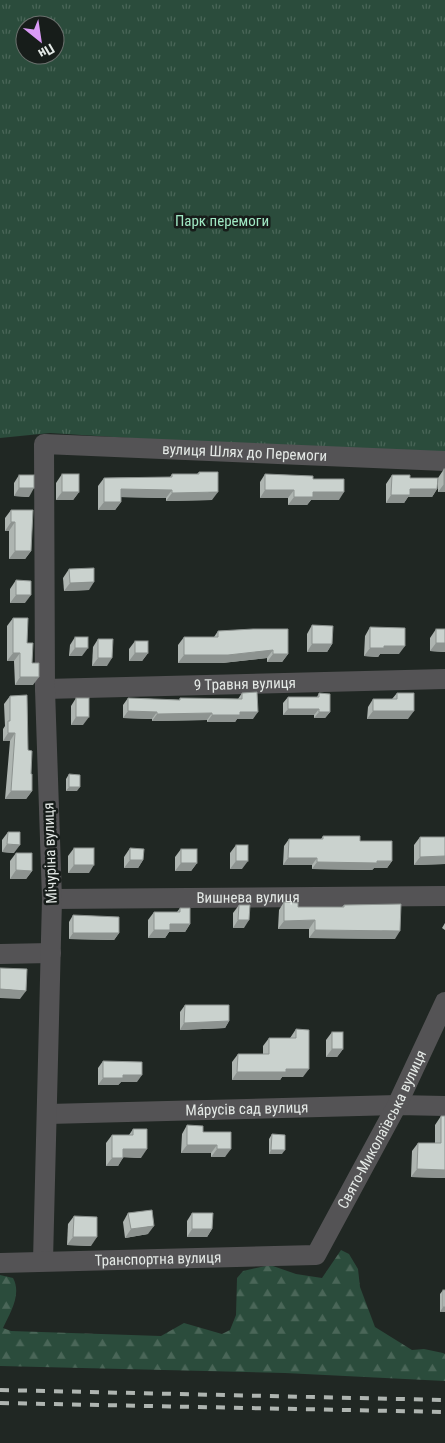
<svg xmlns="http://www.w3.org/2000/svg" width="445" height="1443" font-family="'Roboto Condensed',sans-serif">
	<defs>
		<pattern id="forest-firs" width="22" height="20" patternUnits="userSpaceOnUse" patternTransform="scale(1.25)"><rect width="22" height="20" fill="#2b4c3c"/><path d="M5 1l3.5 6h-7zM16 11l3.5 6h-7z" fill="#4a6658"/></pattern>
		<pattern id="park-tufts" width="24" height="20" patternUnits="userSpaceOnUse" patternTransform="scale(1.25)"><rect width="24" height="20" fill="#2b4c3c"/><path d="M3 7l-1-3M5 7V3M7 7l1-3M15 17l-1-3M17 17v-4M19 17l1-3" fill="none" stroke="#4a6658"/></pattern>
	</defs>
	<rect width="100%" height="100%" fill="#202723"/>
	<path fill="url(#forest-firs)" d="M341,1250L349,1254L358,1269L360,1287L375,1327L412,1350L424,1349L443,1353L445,1354V1381L285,1373L0,1366V1275L13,1278C22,1294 10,1313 3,1328L11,1331L161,1336L184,1323L222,1334L230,1330L236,1315L237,1278L243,1271L270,1265L296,1274L322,1278Z"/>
	<path fill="url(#park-tufts)" fill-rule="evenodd" d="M0,0H445V458L50,433L0,438ZM25,25H55V55H25Z"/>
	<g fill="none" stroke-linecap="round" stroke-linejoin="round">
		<g stroke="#545355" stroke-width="20">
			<path id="s1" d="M45,689L445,679"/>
			<path id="s2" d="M52,899L445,896"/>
			<path d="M0,954L51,953"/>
			<path id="s3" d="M48,1114L397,1105L445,1106"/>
			<path id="s4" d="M43,1261L52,899L45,689L44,444L445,461"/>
			<path id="s5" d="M0,1263L316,1255L397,1105L445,1002"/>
		</g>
		<g stroke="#afb5b1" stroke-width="4" stroke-dasharray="9 9" stroke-linecap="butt">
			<path d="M0,1390L445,1400"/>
			<path d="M0,1403L445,1412"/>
		</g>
	</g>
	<g fill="#aeb5b1">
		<path d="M444,469H445V492H438V478Z"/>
		<path d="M199,472L212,500L166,501V498L121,497V502L115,510H98V486L104,478L170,477L172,474H197Z"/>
		<path d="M62,474L79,492L73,500H56V483Z"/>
		<path d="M265,474L313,479L339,500H311L307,505H288V498H260V482Z"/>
		<path d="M19,475L29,497L14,496V483Z"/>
		<path d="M392,475L410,478L437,489L432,497H408L404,503H386V484Z"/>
		<path d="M11,510L31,551L25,559H9V531H5V518Z"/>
		<path d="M69,569L89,590L64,591L63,578Z"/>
		<path d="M16,580L25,603H10V589Z"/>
		<path d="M13,618L27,643L32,663L33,685H15L14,661H7V626Z"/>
		<path d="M312,625L332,644L327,652H307V634Z"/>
		<path d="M370,627L399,654H380L378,657L364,656L365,636Z"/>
		<path d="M436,629L445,652L430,651V638Z"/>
		<path d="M218,631L288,654L282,662H267V658L222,663H178V645L184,637H214Z"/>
		<path d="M75,637L82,656H69L70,645Z"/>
		<path d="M98,639L107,666H92L93,647Z"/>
		<path d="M135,641L148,653L142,661H129V649Z"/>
		<path d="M242,693L253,719H237L235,722H207V720L152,721V719L123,718V705L128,698L179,700L180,698L238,699Z"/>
		<path d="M319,693L330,712L325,718H314V715H283V703L288,697H317Z"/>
		<path d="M397,693L408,719H367L368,707L373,699H392Z"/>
		<path d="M10,696L28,750L32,791L26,799H5L10,741H3V729L5,726L4,704Z"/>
		<path d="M76,698L83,725H71V706Z"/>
		<path d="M69,774L77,791H66V779Z"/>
		<path d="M8,832L14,853L2,852V840Z"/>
		<path d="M323,836L360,841L392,861L387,868H374L372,870L312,869V865H283L284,846L289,839H321Z"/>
		<path d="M420,837H445V864L414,865V845Z"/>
		<path d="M236,845L242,869H230V853Z"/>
		<path d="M74,848L89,873H68V856Z"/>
		<path d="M130,848L143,860L138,868H124V857Z"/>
		<path d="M181,849L197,863L191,871H175V857Z"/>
		<path d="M16,853L32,871L26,879H10V861Z"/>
		<path d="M284,902L298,907H342L344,905L395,939L309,938V929H278L279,910Z"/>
		<path d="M239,905L244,928H233V913Z"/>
		<path d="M180,908L190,924L185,932H169L165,938H148V920L154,912H177Z"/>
		<path d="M73,915L119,933L114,940L69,939V922Z"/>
		<path d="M445,923V930L442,928Z"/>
		<path d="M185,1005L229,1021L225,1028L180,1030V1012Z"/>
		<path d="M296,1029L303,1077H282L280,1080H232V1062L238,1054H263V1046L269,1038H290Z"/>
		<path d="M332,1032L343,1049L337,1057H326V1040Z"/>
		<path d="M103,1061L137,1082H121L118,1085H98V1068Z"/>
		<path d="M441,1116H445V1178L411,1177L412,1151L418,1143H435V1125Z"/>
		<path d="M187,1125L203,1132H231L225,1157H211V1153H181L182,1134Z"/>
		<path d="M133,1129L141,1158L123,1157L118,1166H106V1143L112,1135H129Z"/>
		<path d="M272,1134L282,1154H269V1139Z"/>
		<path d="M128,1213L148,1234L125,1238L123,1222Z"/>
		<path d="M192,1213L212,1229L207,1237H187V1221Z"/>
		<path d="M74,1216L91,1246L67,1245L68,1224Z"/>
		<path d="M443,1290H445V1312H440V1294Z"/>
	</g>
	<g fill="#8d9390">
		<path d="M444,484H445V492H438Z"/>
		<path d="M19,488H34L29,497L14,496Z"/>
		<path d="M121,489L172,490L166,498L116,497Z"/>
		<path d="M410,489H437L432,497H408L404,503H386L391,495Z"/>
		<path d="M265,490H294L288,498H260Z"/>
		<path d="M62,492H79L73,500H56Z"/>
		<path d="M218,492L212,500L166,501L172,493Z"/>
		<path d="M313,492H344L339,500H311L307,505H288L294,497Z"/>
		<path d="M104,502H121L115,510H98Z"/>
		<path d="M11,522H15L9,531H5Z"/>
		<path d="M15,551H31L25,559H9Z"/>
		<path d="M94,582L89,590L64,591L70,583Z"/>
		<path d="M16,595H31L25,603H10Z"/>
		<path d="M436,643H445V652L430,651Z"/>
		<path d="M312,644H332L327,652H307Z"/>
		<path d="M384,646H405L399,654H380L378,657L364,656L370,648Z"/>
		<path d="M75,648H88L82,656H69Z"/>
		<path d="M273,650L267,658L222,663H178L184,655Z"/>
		<path d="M13,653H20L14,661H7Z"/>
		<path d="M135,653H148L142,661H129Z"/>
		<path d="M273,654H288L282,662H267Z"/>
		<path d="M98,658H112L107,666H92Z"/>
		<path d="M20,677H39L33,685H15Z"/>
		<path d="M288,709H319L314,715H283Z"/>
		<path d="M128,711L157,712L152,719L123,718Z"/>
		<path d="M373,711H414L408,719H367Z"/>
		<path d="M240,712H258L253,719H237L235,722H207L212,715Z"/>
		<path d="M319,712H330L325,718H314Z"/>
		<path d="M212,713L207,720L152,721L157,714Z"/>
		<path d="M76,717H89L83,725H71Z"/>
		<path d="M8,733H15L10,741H3Z"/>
		<path d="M69,787H80L77,791H66Z"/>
		<path d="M11,791H32L26,799H5Z"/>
		<path d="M7,844L20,845L14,853L2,852Z"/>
		<path d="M445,856V864L414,865L420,857Z"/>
		<path d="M288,858H317L312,865H283Z"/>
		<path d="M130,860H143L138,868H124Z"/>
		<path d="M236,861H248L242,869H230Z"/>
		<path d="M392,861L387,868H374L372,870L312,869L317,862Z"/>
		<path d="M181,863H197L191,871H175Z"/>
		<path d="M74,865H94L89,873H68Z"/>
		<path d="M16,870L32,871L26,879H10Z"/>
		<path d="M238,920H249L244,928H233Z"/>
		<path d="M315,920L309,929H278L284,921Z"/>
		<path d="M170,924H190L185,932H169L165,938H148L154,930Z"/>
		<path d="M315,930L400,931L395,939L309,938Z"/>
		<path d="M73,933H119L114,940L69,939Z"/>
		<path d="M0,989L26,991L20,999L0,998Z"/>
		<path d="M229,1021L225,1028L180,1030L184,1023Z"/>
		<path d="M332,1049H343L337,1057H326Z"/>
		<path d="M286,1069H309L303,1077H282L280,1080H232L237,1072Z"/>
		<path d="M123,1075H142L137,1082H121L118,1085H98L103,1078Z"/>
		<path d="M187,1145H217L211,1153H181Z"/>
		<path d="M123,1149H147L141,1158L118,1157Z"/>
		<path d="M217,1149H231L225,1157H211Z"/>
		<path d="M271,1150H285L282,1154H269Z"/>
		<path d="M112,1158H123L118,1166H106Z"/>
		<path d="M417,1169L445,1170V1178L411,1177Z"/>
		<path d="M154,1226L148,1234L125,1238L131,1229Z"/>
		<path d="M192,1229H212L207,1237H187Z"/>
		<path d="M73,1237H97L91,1246L67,1245Z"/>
		<path d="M443,1307H445V1312H440Z"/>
	</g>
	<g fill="#cad2ce" stroke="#8d9390">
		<rect x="444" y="469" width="1" height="15"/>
		<path d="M199,472H218V492L172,493V490L121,489V502H104V478L172,477V474H199Z"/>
		<rect x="62" y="474" width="17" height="18"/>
		<path d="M265,474L313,476V479H344V492H313V497H294V490H265Z"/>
		<rect x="19" y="475" width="15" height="13"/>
		<path d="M392,475H410V478H438L437,489H410V495H391Z"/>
		<path d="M11,510H33L31,551H15V522H11Z"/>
		<path d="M94,568V582L70,583L69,569Z"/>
		<path d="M16,580L31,581V595H16Z"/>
		<path d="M13,618H28L27,643H33L32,663H39V677H20V653H13Z"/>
		<path d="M312,625L333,626L332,644H312Z"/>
		<path d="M370,627L405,628V646H384V648H370Z"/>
		<path d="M253,629H288V654H273V650L228,655H184V637H218V631Z"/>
		<rect x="436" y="629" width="9" height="14"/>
		<rect x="75" y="637" width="13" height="11"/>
		<path d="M98,639H113L112,658H98Z"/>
		<rect x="135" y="641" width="13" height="12"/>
		<path d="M257,692L258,712H240V715H212V713L157,714V712L128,711V698L180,700V698L242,699V693Z"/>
		<path d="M319,693L330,694V712H319V709H288V697H319Z"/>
		<path d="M397,693H414V711H373V699H397Z"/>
		<path d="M27,695L28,750L32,751L31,774H32V791H11L15,733H8V721H10V696Z"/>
		<rect x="76" y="698" width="13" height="19"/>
		<path d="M69,774L80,775V787H69Z"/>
		<path d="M8,832H20V845L7,844Z"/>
		<path d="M323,836H360V841H392V861H377V863L317,862V858H288L289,839H323Z"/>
		<path d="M420,837H445V856L420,857Z"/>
		<rect x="236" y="845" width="12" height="16"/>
		<rect x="74" y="848" width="20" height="17"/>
		<path d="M130,848L144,849L143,860H130Z"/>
		<rect x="181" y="849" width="16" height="14"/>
		<path d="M16,853H32V871L16,870Z"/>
		<path d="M284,902L298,903V907H344V905L401,904L400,931L315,930V920L284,921Z"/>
		<path d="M239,905H250L249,920H238Z"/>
		<path d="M180,908H190V924H170V930H154V912H180Z"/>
		<path d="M73,915L119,917V933H73Z"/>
		<path d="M0,968L27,969L26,991L0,989Z"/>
		<path d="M185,1005H229V1021L184,1023Z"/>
		<path d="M296,1029L309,1030V1069H286V1072H237L238,1054H269V1038H296Z"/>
		<rect x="332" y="1032" width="11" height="17"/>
		<path d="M103,1061L142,1062V1075H123V1078H103Z"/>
		<path d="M441,1116H445V1170L417,1169L418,1143H441Z"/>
		<path d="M187,1125L203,1126V1132H231V1149H217V1145H187Z"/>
		<path d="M133,1129H147V1149H123V1158H112V1135H133Z"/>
		<path d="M272,1134L285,1135V1150H271Z"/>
		<path d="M152,1210L154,1226L131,1229L128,1213Z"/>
		<path d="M192,1213H213L212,1229H192Z"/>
		<path d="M74,1216L97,1217V1237H73Z"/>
		<rect x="443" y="1290" width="2" height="17"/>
	</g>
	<g text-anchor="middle" stroke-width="5" stroke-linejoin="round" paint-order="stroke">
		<g font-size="15" fill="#a0e7c3" stroke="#171d1a">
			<text x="222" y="226">Парк перемоги</text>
		</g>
		<g font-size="15" fill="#e4e9e6" stroke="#171d1a">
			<text dy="5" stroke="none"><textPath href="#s4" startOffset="1018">вулиця Шлях до Перемоги</textPath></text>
			<text dy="5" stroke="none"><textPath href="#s1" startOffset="200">9 Травня вулиця</textPath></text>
			<text transform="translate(50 853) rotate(-92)" y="5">Мічуріна вулиця</text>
			<text dy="5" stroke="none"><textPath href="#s2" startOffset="196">Вишнева вулиця</textPath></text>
			<text dy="5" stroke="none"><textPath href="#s3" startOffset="199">Мáрусів сад вулиця</textPath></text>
			<text dy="5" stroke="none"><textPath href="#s5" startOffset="458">Свято-Миколаївська вулиця</textPath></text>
			<text dy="5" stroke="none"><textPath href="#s5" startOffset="158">Транспортна вулиця</textPath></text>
		</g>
	</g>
	<g transform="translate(40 40) rotate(150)"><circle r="24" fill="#171d1a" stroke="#696f6c"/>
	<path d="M0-4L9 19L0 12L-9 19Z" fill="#da9af6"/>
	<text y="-8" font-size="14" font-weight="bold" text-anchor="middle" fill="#e4e9e6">Пн</text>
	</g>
</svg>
